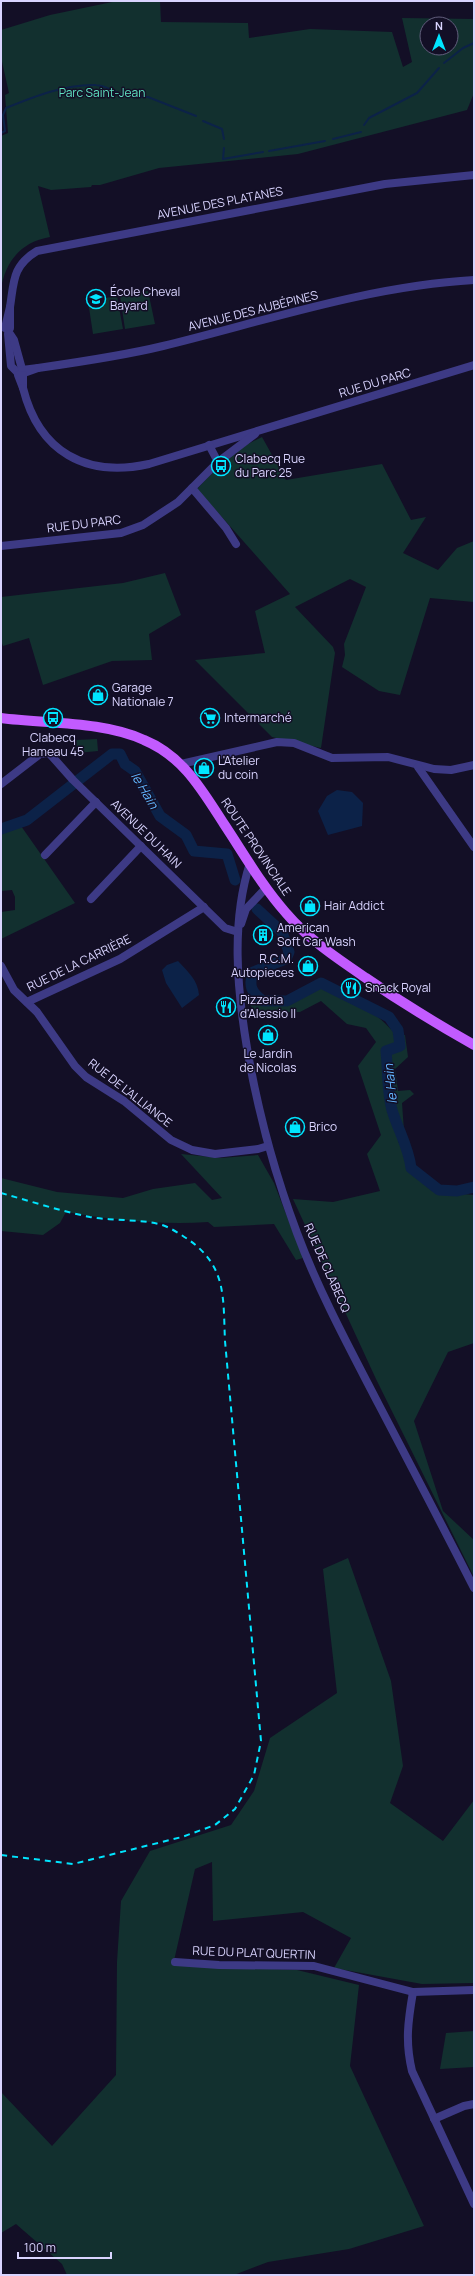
<svg xmlns="http://www.w3.org/2000/svg" width="475" height="2276" font-family="Manrope,sans-serif">
	<rect width="100%" height="100%" fill="#130f26"/>
	<g fill="#12302f" fill-rule="evenodd">
		<path d="M117,1H160L161,22L248,23L249,38L310,29L392,32L403,67L412,62L402,18L474,19V93L467,110L298,154L159,168L100,185H92L91,187L51,190L38,186L50,237C21,242 6,261 1,288V136L8,133L5,95L9,93L1,57V30L50,15ZM427,24H451V48H427Z"/>
		<path d="M148,291L155,324L125,329L120,296Z"/>
		<path d="M117,296L123,329L93,334L88,301Z"/>
		<path d="M262,437L286,480L382,464L411,520L426,517L403,553L438,570L457,548L474,541V602L430,598L400,695L379,691L342,667L345,655L344,644L366,587L350,579L295,607L333,647L335,653L321,748L272,737L195,660L265,653L255,611L290,594L197,489C217,468 235,449 262,437Z"/>
		<path d="M165,573L181,615L149,634L152,660L112,661L43,685L29,638L3,646L1,640V597L123,583Z"/>
		<path d="M97,739L98,751L77,753L76,740Z"/>
		<path d="M21,826L75,903L1,939V912L15,910V897L12,890L1,891V834Z"/>
		<path d="M316,985C346,994 375,1010 396,1035H405L408,1057L395,1069L398,1091L410,1090L414,1094L402,1103L404,1131L398,1142L405,1148L408,1166L415,1176L432,1191L474,1195V1343L448,1352L414,1421L443,1511L474,1540V1577L376,1379L293,1199L333,1202L380,1191L367,1154L381,1135L358,1066L376,1042L366,1028L347,1024L321,1001L300,1012H257L244,1000L247,994C277,1013 289,1002 316,985Z"/>
		<path d="M181,1154L221,1158L258,1155L274,1183L303,1258L296,1260L274,1224L214,1227L208,1222C160,1225 113,1220 66,1212L60,1223L43,1235L1,1231V1178L57,1192L123,1198L153,1189L195,1183L212,1200L222,1198Z"/>
		<path d="M348,1558L391,1681L403,1766L390,1803L443,1841L474,1800V1983L422,1984L334,1968L351,1938L303,1912L213,1921L212,1862L195,1869L173,1965L297,1970L359,1985L350,2066L424,2226L349,2249L268,2262L234,2275H67L62,2264L16,2224L1,2233V2092L52,2146L116,2075L117,1962L121,1901L150,1851L231,1825L254,1791L270,1738L337,1693L323,1569Z"/>
		<path d="M474,2031V2067L440,2069L446,2033Z"/>
	</g>
	<g fill="#0c2248">
		<path d="M337,790L352,792L363,803L362,826L328,835L318,811L327,796Z"/>
		<path d="M178,961C188,972 198,980 199,995L182,1008L166,983L162,970L167,965Z"/>
	</g>
	<g fill="none" stroke-linecap="round" stroke-linejoin="round">
		<g stroke="#0c2248" stroke-width="2">
			<path d="M444,63L463,48L474,43"/>
			<path d="M138,97H148L196,116"/>
			<path d="M203,121L222,129L224,139"/>
			<path d="M364,125L369,118L417,93L439,68"/>
			<path d="M1,133L5,131L3,115L6,108C33,97 65,84 96,85C105,85 116,93 125,96"/>
			<path d="M333,139L361,132"/>
			<path d="M224,148L223,159L263,152"/>
			<path d="M269,151L325,141"/>
		</g>
		<g stroke="#0c2248" stroke-width="11">
			<path d="M1,829L27,820L112,754H120L125,764L135,771L160,816L186,835L194,851L227,854L235,880"/>
			<path d="M257,909L282,932L289,952L286,959L253,972C248,986 252,993 263,1001H287L321,983L389,1017L398,1030L400,1046L386,1051C388,1070 387,1092 392,1110C398,1130 409,1148 411,1168L439,1190L457,1191L474,1187"/>
		</g>
		<g stroke="#3d3a85" stroke-width="8">
			<path d="M10,307C14,282 12,266 37,251L385,184L474,175"/>
			<path d="M5,328L10,307V328"/>
			<path d="M8,334L11,366L17,372"/>
			<path d="M10,334L14,340L22,369"/>
			<path d="M38,368C80,362 122,356 163,346C265,321 368,286 474,280"/>
			<path d="M22,370L38,368L24,373"/>
			<path d="M18,375L23,388V375"/>
			<path d="M23,388C39,452 86,478 149,464L474,365"/>
			<path d="M209,445L218,462"/>
			<path d="M192,488L226,528L236,544"/>
			<path d="M1,546L121,533L143,525L178,502L218,462L255,434"/>
			<path d="M181,764L277,742L294,743L332,758L388,757L434,769L451,770L474,765"/>
			<path d="M418,767L474,847"/>
			<path d="M1,784L40,754L49,753L73,780L225,928L238,932"/>
			<path d="M45,855L96,802"/>
			<path d="M250,863C231,922 237,988 247,1048C258,1112 274,1172 297,1233C319,1292 350,1349 379,1405C411,1466 443,1527 474,1588"/>
			<path d="M91,899L141,846"/>
			<path d="M241,924L246,909L266,888"/>
			<path d="M1,966L14,990L37,1012L75,1066L86,1077L124,1101L171,1140L192,1150L215,1154L258,1149L268,1146"/>
			<path d="M27,1002L120,959L204,907"/>
			<path d="M175,1962L219,1965L314,1966L413,1992L474,1990"/>
			<path d="M413,1992C408,2021 405,2042 412,2071L474,2204"/>
			<path d="M434,2119L464,2106L474,2104"/>
		</g>
		<path stroke="#c25bff" stroke-width="10" d="M1,718C46,724 103,721 144,740C183,756 202,790 224,824C244,854 262,886 286,913C308,939 338,959 366,978C401,1002 437,1024 474,1045"/>
		<path stroke="#00e5ff" stroke-width="2" stroke-dasharray="6 5" stroke-linecap="butt" d="M1,1193C30,1201 60,1211 90,1217C113,1221 137,1219 159,1224C170,1227 180,1234 189,1240C227,1267 223,1298 225,1341L261,1741L254,1775L235,1809L215,1825L182,1837L73,1864L1,1855"/>
	</g>
	<defs>
		<symbol id="school-ring" viewBox="-11 -11 22 22"><circle r="9.5" fill="#130f26" stroke="#00e5ff" stroke-width="1.5"/><path d="M0-5L7-2L0 1L-7-2ZM-4 1L0 2.5L4 1V4Q0 6-4 4Z" fill="#00e5ff"/></symbol>
		<symbol id="bus-ring" viewBox="-11 -11 22 22"><circle r="9.5" fill="#130f26" stroke="#00e5ff" stroke-width="1.5"/><path d="M-5-6H5V4H4V6H2V4H-2V6H-4V4H-5ZM-3.5-4V0h7V-4ZM-3.5 1.2v1.5H-2V1.2ZM2 1.2v1.5H3.5V1.2Z" fill="#00e5ff"/></symbol>
		<symbol id="shop-ring" viewBox="-11 -11 22 22"><circle r="9.5" fill="#130f26" stroke="#00e5ff" stroke-width="1.5"/><path d="M-5-2.5h2.3a2.7 3.5 0 0 1 5.4 0H5L5.5 6h-11ZM-1.5-2.5h3a1.5 2.3 0 0 0-3 0Z" fill="#00e5ff"/></symbol>
		<symbol id="supermarket-ring" viewBox="-11 -11 22 22"><circle r="9.5" fill="#130f26" stroke="#00e5ff" stroke-width="1.5"/><path d="M-6-5.5h2.5l.6 2H6L4.5 2H-2.5L-4.4-4H-6ZM-1.5 3.2a1.3 1.3 0 1 0 .1 0ZM3 3.2a1.3 1.3 0 1 0 .1 0Z" fill="#00e5ff"/></symbol>
		<symbol id="building-ring" viewBox="-11 -11 22 22"><circle r="9.5" fill="#130f26" stroke="#00e5ff" stroke-width="1.5"/><path d="M-4-6H4V6H1V3H-1V6H-4ZM-2.5-4.3h1.7v1.8h-1.7ZM.8-4.3h1.7v1.8H.8ZM-2.5-1h1.7V.8h-1.7ZM.8-1h1.7V.8H.8Z" fill="#00e5ff"/></symbol>
		<symbol id="restaurant-ring" viewBox="-11 -11 22 22"><circle r="9.5" fill="#130f26" stroke="#00e5ff" stroke-width="1.5"/><path d="M-5-6h1v4h1v-4h1v4h1v-4h1v5L-1.5 .5V6h-2V.5L-5-1ZM5-6V6H3V1.5H1.5Q1.5-4 5-6Z" fill="#00e5ff"/></symbol>
	</defs>
	<g fill-rule="evenodd">
		<use href="#school-ring" x="85" y="288" width="22" height="22"/>
		<use href="#bus-ring" x="210" y="455" width="22" height="22"/>
		<use href="#shop-ring" x="87" y="684" width="22" height="22"/>
		<use href="#bus-ring" x="42" y="707" width="22" height="22"/>
		<use href="#supermarket-ring" x="199" y="707" width="22" height="22"/>
		<use href="#shop-ring" x="193" y="757" width="22" height="22"/>
		<use href="#shop-ring" x="299" y="895" width="22" height="22"/>
		<use href="#building-ring" x="252" y="924" width="22" height="22"/>
		<use href="#shop-ring" x="297" y="955" width="22" height="22"/>
		<use href="#restaurant-ring" x="340" y="977" width="22" height="22"/>
		<use href="#restaurant-ring" x="215" y="996" width="22" height="22"/>
		<use href="#shop-ring" x="257" y="1024" width="22" height="22"/>
		<use href="#shop-ring" x="284" y="1116" width="22" height="22"/>
	</g>
	<g text-anchor="middle" stroke-width="3" stroke-linejoin="round" paint-order="stroke">
		<g font-size="12" fill="#5fe0c0" stroke="#130f26">
			<text x="102" y="97">Parc Saint-Jean</text>
		</g>
		<g font-size="12" fill="#d9d4ff" stroke="#130f26">
			<text transform="translate(220 203) rotate(-11)" y="4">AVENUE DES PLATANES</text>
			<text transform="translate(253 311) rotate(-14)" y="4">AVENUE DES AUBÉPINES</text>
			<text transform="translate(375 383) rotate(-17)" y="4">RUE DU PARC</text>
			<text transform="translate(84 524) rotate(-7)" y="4">RUE DU PARC</text>
			<text transform="translate(146 834) rotate(44)" y="4">AVENUE DU HAIN</text>
			<text transform="translate(256 847) rotate(56)" y="4">ROUTE PROVINCIALE</text>
			<text transform="translate(79 963) rotate(-26)" y="4">RUE DE LA CARRIÈRE</text>
			<text transform="translate(130 1093) rotate(38)" y="4">RUE DE L'ALLIANCE</text>
			<text transform="translate(327 1268) rotate(66)" y="4">RUE DE CLABECQ</text>
			<text transform="translate(254 1953) rotate(2)" y="4">RUE DU PLAT QUERTIN</text>
		</g>
		<g font-size="12" fill="#d9d4ff" stroke="#130f26" text-anchor="start">
			<text x="110" y="296">École Cheval<tspan x="110" dy="14">Bayard</tspan></text>
			<text x="235" y="463">Clabecq Rue<tspan x="235" dy="14">du Parc 25</tspan></text>
			<text x="112" y="692">Garage<tspan x="112" dy="14">Nationale 7</tspan></text>
			<text x="224" y="722">Intermarché</text>
			<text x="53" y="742" text-anchor="middle">Clabecq<tspan x="53" dy="14">Hameau 45</tspan></text>
			<text x="218" y="765">L'Atelier<tspan x="218" dy="14">du coin</tspan></text>
			<text x="324" y="910">Hair Addict</text>
			<text x="277" y="932">American<tspan x="277" dy="14">Soft Car Wash</tspan></text>
			<text x="294" y="963" text-anchor="end">R.C.M.<tspan x="294" dy="14">Autopieces</tspan></text>
			<text x="365" y="992">Snack Royal</text>
			<text x="240" y="1004">Pizzeria<tspan x="240" dy="14">d'Alessio II</tspan></text>
			<text x="268" y="1058" text-anchor="middle">Le Jardin<tspan x="268" dy="14">de Nicolas</tspan></text>
			<text x="309" y="1131">Brico</text>
		</g>
		<g font-size="13" font-style="italic" fill="#62b6ff" stroke="#130f26">
			<text transform="translate(145 790) rotate(59)" y="5">le Hain</text>
			<text transform="translate(390 1084) rotate(-96)" y="5">le Hain</text>
		</g>
	</g>
	<rect width="475" height="2276" fill="none" stroke="#d9d4ff" stroke-width="4"/>
	<g transform="translate(439 36)"><circle r="19" fill="#130f26" stroke="#625e7d"/>
	<path d="M0-3L7 15L0 10L-7 15Z" fill="#00e5ff"/>
	<text y="-6" font-size="11" font-weight="bold" text-anchor="middle" fill="#d9d4ff">N</text>
	</g>
	<path d="M18 2252v6h93v-6" fill="none" stroke="#d9d4ff" stroke-width="2"/>
	<text x="24" y="2252" font-size="12" fill="#d9d4ff" stroke="#130f26" stroke-width="3" paint-order="stroke">100 m</text>
</svg>
